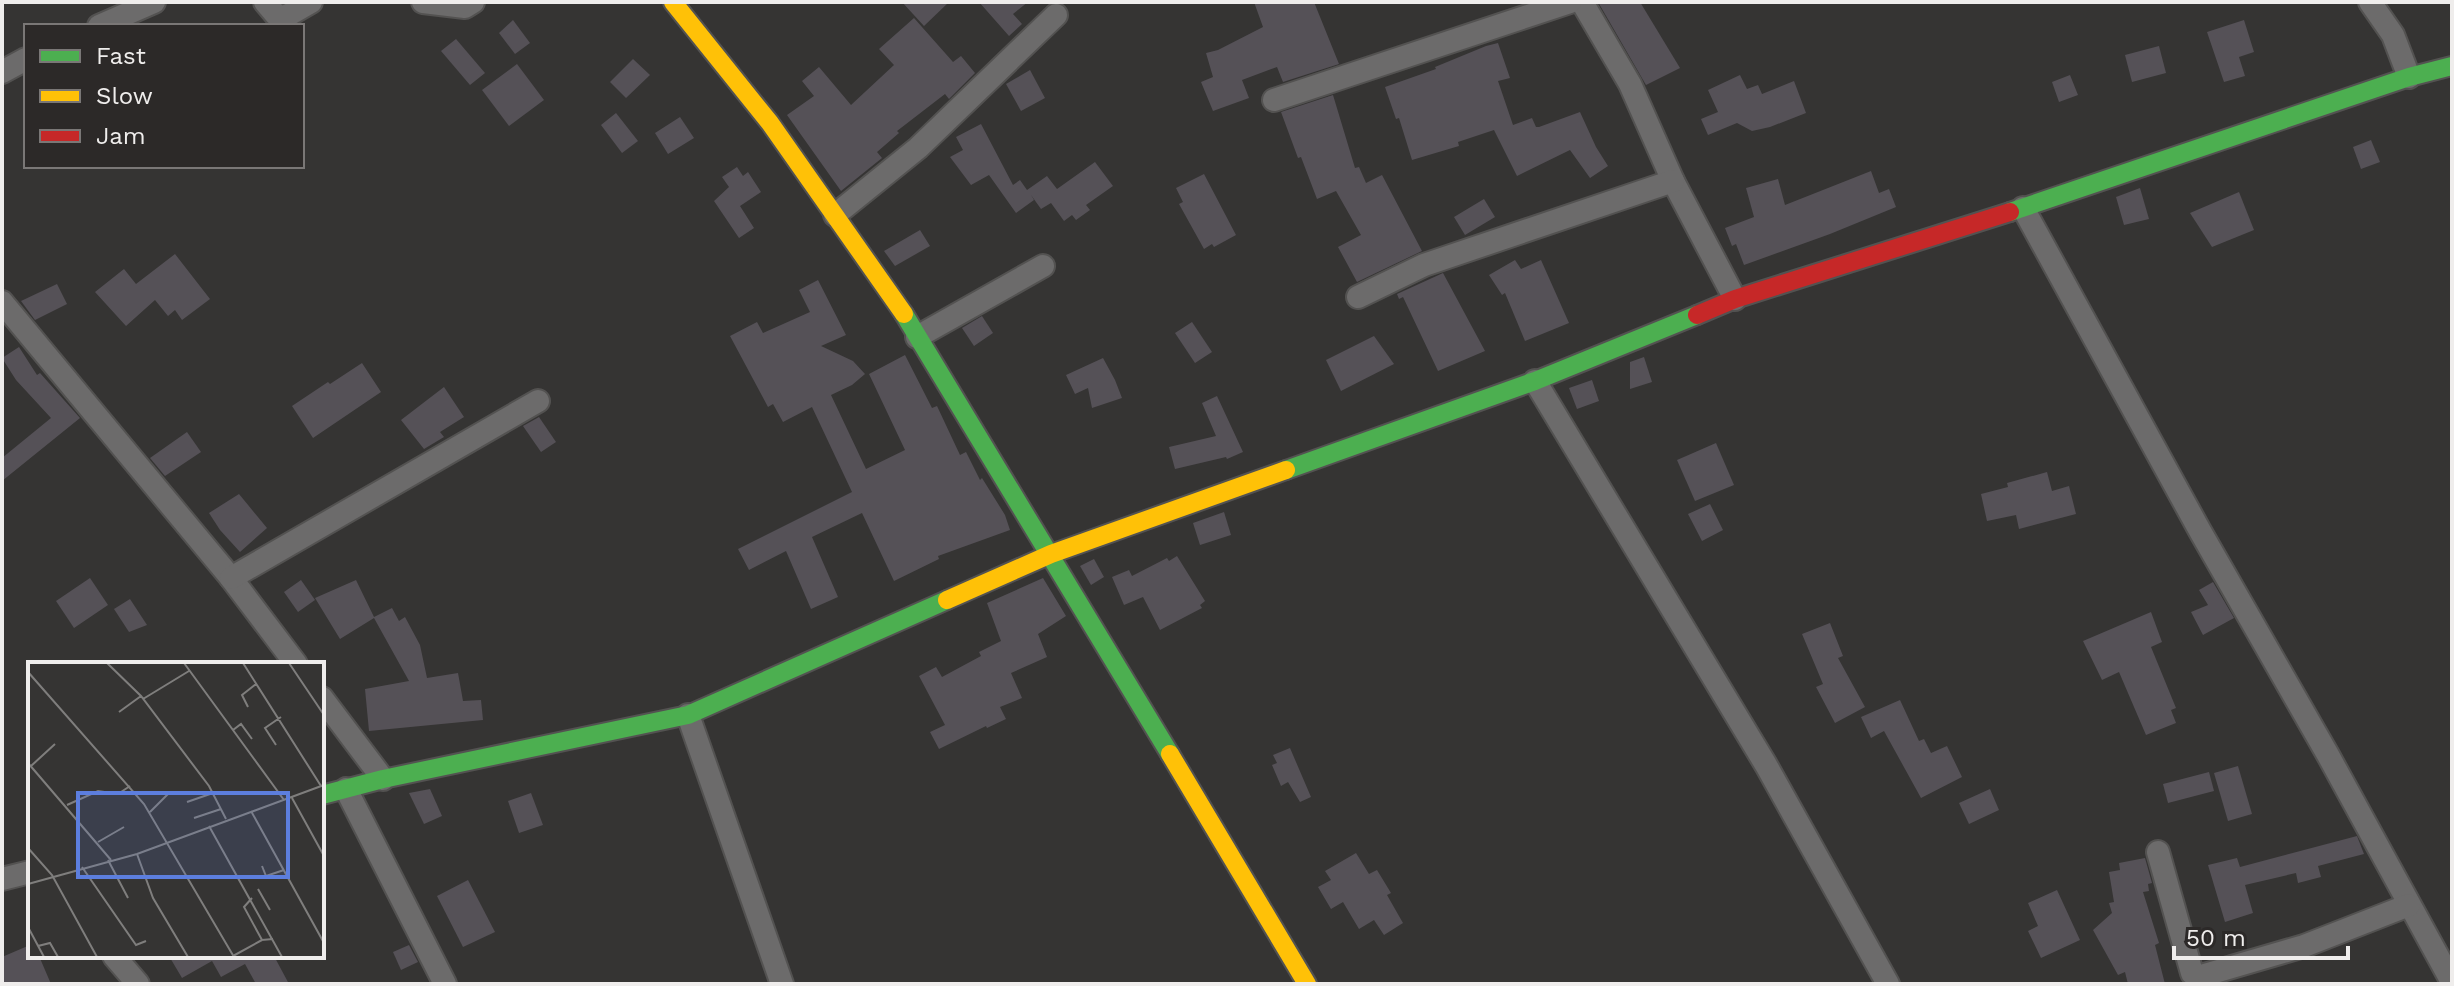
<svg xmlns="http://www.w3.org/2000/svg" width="2454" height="986" font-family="'Work Sans',sans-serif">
	<rect width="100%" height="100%" fill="#353433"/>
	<g fill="#555157">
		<path d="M902,2H949L924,26Z"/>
		<path d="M979,2H1028L1013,14L1022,24L1009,36Z"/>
		<path d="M1254,2H1314L1339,64L1283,82L1277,67L1242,80L1249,98L1213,111L1201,82L1213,77L1206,53L1218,50L1263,27Z"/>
		<path d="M1598,2H1640L1680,68L1646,85Z"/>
		<path d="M914,18L953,62L961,56L975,73L949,99L945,94L897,131L899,133L877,152L882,158L841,191L787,115L814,96L802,81L819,67L851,105L894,65L879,49Z"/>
		<path d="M513,20L530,43L515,54L499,33Z"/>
		<path d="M2244,20L2254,52L2239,57L2245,76L2224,82L2207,32Z"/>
		<path d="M456,39L485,73L470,85L441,51Z"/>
		<path d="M1498,43L1510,78L1498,81L1513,125L1532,118L1536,127H1539L1580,112L1596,147L1608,166L1590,178L1570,150L1517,176L1494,130L1458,142L1459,146L1412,160L1399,118L1396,119L1385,87L1436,69L1435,67L1486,46Z"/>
		<path d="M2159,46L2166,73L2132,82L2125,55Z"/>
		<path d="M633,59L650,75L626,98L610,82Z"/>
		<path d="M517,64L544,100L509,126L482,90Z"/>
		<path d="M1030,70L1045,98L1021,111L1006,84Z"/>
		<path d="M1740,75L1747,89L1758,85L1762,94L1794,81L1806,113L1770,127L1752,131L1737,123L1708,135L1701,119L1718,112L1708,90Z"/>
		<path d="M2070,75L2078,95L2059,102L2052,82Z"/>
		<path d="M1333,95L1355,168L1359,167L1366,183L1382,175L1422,251L1357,282L1338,247L1361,235L1336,191L1317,199L1301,157L1298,158L1281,112Z"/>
		<path d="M616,113L638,141L622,153L601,125Z"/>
		<path d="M680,117L694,138L668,154L655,133Z"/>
		<path d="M981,124L1013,185L1020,180L1027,190L1047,176L1057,189L1095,162L1113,186L1086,205L1090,210L1076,220L1072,215L1064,221L1051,203L1041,209L1031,195L1034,200L1016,213L989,175L971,185L950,157L963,150L956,137Z"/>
		<path d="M2371,140L2380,162L2361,169L2353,147Z"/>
		<path d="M737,167L743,176L748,172L761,192L740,206L754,228L739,238L714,201L729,187L722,177Z"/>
		<path d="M1871,171L1879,193L1889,189L1896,207L1830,234L1744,265L1736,244L1732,246L1725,228L1754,217L1746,188L1778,179L1785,205Z"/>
		<path d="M1204,174L1236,235L1214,247L1212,244L1204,249L1179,204L1183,202L1176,188Z"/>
		<path d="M2140,188L2149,219L2124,225L2116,197Z"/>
		<path d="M2239,192L2254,230L2212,247L2190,213Z"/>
		<path d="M1484,199L1495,217L1465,235L1454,217Z"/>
		<path d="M920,230L930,246L895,266L884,251Z"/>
		<path d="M175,254L210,299L182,320L175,310L168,316L155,300L126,326L95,292L124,269L136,284Z"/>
		<path d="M1515,260L1521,269L1541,260L1569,323L1525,341L1505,293L1502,295L1489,275Z"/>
		<path d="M1443,273L1485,351L1438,371L1403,297L1399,299L1397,294Z"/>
		<path d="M818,280L846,335L821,346L853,361L865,374L852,385L831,395L866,469L905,450L869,374L905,355L932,408L937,406L960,455L966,452L980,480L982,478L1005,515L1010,530L938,556L939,559L894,581L862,513L812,537L838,597L811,609L786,551L749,570L738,549L852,492L812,407L783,422L773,404L768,407L730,336L757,322L763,333L810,312L799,290Z"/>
		<path d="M57,284L67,304L35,320L21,301Z"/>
		<path d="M982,316L993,333L974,346L962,328Z"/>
		<path d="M1192,322L1212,352L1195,363L1175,333Z"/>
		<path d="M1374,336L1394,364L1341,391L1326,360Z"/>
		<path d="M19,347L37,375L40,373L80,418L2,481V458L51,418L16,380L2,358Z"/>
		<path d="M1644,357L1652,382L1630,389V362Z"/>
		<path d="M1103,358L1115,380L1122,398L1092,408L1088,388L1075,394L1066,375Z"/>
		<path d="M362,363L381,392L313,438L292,406L328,382L330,384Z"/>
		<path d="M1592,380L1599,401L1577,409L1569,388Z"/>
		<path d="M444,387L464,417L440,432L444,437L424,449L401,420Z"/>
		<path d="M1217,396L1243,452L1227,459L1226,457L1175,469L1169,447L1216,436L1202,403Z"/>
		<path d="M539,417L556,442L541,452L523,426Z"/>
		<path d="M187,432L201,452L165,476L150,458Z"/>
		<path d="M1716,443L1734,485L1695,501L1677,460Z"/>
		<path d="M2047,472L2052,491L2069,486L2076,514L2019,529L2016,515L1987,521L1981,494L2008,487L2007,483Z"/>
		<path d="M239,494L267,528L240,552L220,530L209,513Z"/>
		<path d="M1710,504L1723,530L1702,541L1688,514Z"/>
		<path d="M1224,512L1231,535L1200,545L1193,523Z"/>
		<path d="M1177,556L1205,601L1200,605L1202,608L1160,630L1143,597L1124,605L1112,577L1129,570L1132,576L1167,558L1169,561Z"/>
		<path d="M1094,559L1104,577L1091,585L1080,566Z"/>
		<path d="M90,578L108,605L74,628L56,601Z"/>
		<path d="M1043,578L1066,616L1038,634L1047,657L1011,673L1022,698L1000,707L1006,719L987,728L986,726L939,749L930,732L945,725L919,676L936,667L942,677L981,656L979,652L1001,641L987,603Z"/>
		<path d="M301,580L315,600L298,612L284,592Z"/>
		<path d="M356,580L374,617L392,608L399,621L405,617L420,645L427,678L458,673L463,701L481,700L483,720L369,731L365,689L409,681L374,618L340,639L315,598Z"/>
		<path d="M2213,582L2234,618L2203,635L2191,612L2208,605L2199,590Z"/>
		<path d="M130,599L147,625L129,632L114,609Z"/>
		<path d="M2151,612L2162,642L2151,647L2176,708L2171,710L2176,723L2146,735L2119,672L2102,680L2083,641Z"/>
		<path d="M1830,623L1843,656L1838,658L1865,707L1835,723L1816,687L1823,684L1802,634Z"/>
		<path d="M1900,700L1919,741L1924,739L1931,753L1947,746L1962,777L1921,798L1884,731L1871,738L1861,717Z"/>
		<path d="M1290,748L1311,797L1300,802L1288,782L1281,786L1272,765L1277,763L1273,755Z"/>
		<path d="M2238,766L2252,814L2228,821L2214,773Z"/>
		<path d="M2209,772L2214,791L2168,803L2163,784Z"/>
		<path d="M430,789L442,816L424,824L409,793Z"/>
		<path d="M1990,789L1999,810L1969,824L1959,803Z"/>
		<path d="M531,793L543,825L519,833L508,801Z"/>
		<path d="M2357,836L2364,854L2318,866L2321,877L2298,883L2296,873L2245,885L2253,913L2225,922L2208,865L2237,858L2240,867Z"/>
		<path d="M1356,853L1369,874L1377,870L1391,893L1387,895L1403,923L1384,935L1374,920L1359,929L1343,902L1331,909L1318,887L1331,880L1325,871Z"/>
		<path d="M2145,858L2152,883L2148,884L2149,891L2143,892L2159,943L2155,945L2165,984H2128L2125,972L2118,975L2093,930L2112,913L2109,903L2114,902L2109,872L2120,870L2119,863Z"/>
		<path d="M468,880L495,932L463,947L437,896Z"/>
		<path d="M2057,890L2080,940L2041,958L2028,931L2038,926L2028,903Z"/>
		<path d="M30,945V956H39L51,984H2V957Z"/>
		<path d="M409,945L418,962L401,970L393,952Z"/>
		<path d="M169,956H274L289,984H256L245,964L221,977L212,961L182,978Z"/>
	</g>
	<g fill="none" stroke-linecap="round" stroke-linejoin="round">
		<defs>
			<g id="street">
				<path d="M265,2L276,15L285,17L311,2"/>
				<path d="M423,2L465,7L473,2"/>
				<path d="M1582,2L1630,84L1673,181L1735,299"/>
				<path d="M2370,2L2393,35L2409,77"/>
				<path d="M99,26L154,2"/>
				<path d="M2,72L26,59"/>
				<path d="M1274,100L1570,2"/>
				<path d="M2023,208L2200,531L2328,755L2452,982"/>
				<path d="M835,215L918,148L1056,15"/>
				<path d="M1358,297L1424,265L1673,181"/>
				<path d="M2,302L231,578L296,664"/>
				<path d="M917,337L1043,266"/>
				<path d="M1535,381L1766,765L1888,984"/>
				<path d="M231,578L538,401"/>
				<path d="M322,698L383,779"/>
				<path d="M688,715L782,984"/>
				<path d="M346,789L445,984"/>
				<path d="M2158,852L2192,973L2201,976L2304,946L2409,905"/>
				<path d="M2,879L30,872"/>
				<path d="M114,956L138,984"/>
			</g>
			<g id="fast">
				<path d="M2010,212L2409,77L2452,66"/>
				<path d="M904,314L1170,754"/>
				<path d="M1286,470L1535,381L1697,315"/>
				<path d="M322,795L383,779L688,715L947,600"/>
			</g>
			<g id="slow">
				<path d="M673,2L770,123L904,314"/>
				<path d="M947,600L1051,554L1286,470"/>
				<path d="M1170,754L1307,984"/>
			</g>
			<path id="jam" d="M1697,315L1735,299L2010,212"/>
		</defs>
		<use href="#street" stroke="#535251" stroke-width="26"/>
		<use href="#fast" stroke="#535251" stroke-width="22"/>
		<use href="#slow" stroke="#535251" stroke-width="22"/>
		<use href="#jam" stroke="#535251" stroke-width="22"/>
		<use href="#street" stroke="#6c6b6b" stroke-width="22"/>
		<use href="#fast" stroke="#4caf50" stroke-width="18"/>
		<use href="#slow" stroke="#ffc107" stroke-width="18"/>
		<use href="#jam" stroke="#c62828" stroke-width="18"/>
	</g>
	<g transform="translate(28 662)">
		<rect width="296" height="296" fill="#353433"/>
		<path fill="none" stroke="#7f7e7d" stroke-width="2" d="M79,1L113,34L181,124L198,157M156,1L256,138M215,1L293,124M261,1L296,53M0,10L116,142L206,295M115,37L161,9M220,45L214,33L228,22M91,50L113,34M205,68L213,62L224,77M248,83L237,66L253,55M0,101L83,198M3,104L27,82M264,136L296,194M159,140L185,131M39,143L70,129L90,132L102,124M223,149L296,281M122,150L140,132M166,156L193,147M181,164L254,295M70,180L96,165M0,186L24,213L69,295M109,192L125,236L160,295M80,198L100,236M234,204L238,214L256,208M54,205L108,283L118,279M0,222L109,192L296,123M230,227L242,248M224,236L216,245L234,278L245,277M0,265L16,295M10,284L22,281L30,295M205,294L234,278"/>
		<path fill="#5c7ede" fill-opacity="0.15" stroke="#5c7ede" stroke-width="4" d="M50,131H260V215H50Z"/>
		<rect width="296" height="296" fill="none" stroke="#efedec" stroke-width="4"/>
	</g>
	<rect width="2454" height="986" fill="none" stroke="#efedec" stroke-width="8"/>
	<rect x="24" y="24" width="280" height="144" fill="#2c2928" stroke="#7a7776" stroke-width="2"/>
	<rect x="40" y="50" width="40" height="12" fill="#4caf50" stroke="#7a7776" stroke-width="2"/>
	<text x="96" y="64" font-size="24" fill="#efedec">Fast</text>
	<rect x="40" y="90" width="40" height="12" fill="#ffc107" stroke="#7a7776" stroke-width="2"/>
	<text x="96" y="104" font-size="24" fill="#efedec">Slow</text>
	<rect x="40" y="130" width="40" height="12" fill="#c62828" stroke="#7a7776" stroke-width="2"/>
	<text x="96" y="144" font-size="24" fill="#efedec">Jam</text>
	<path d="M2174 946v12h174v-12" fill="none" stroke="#efedec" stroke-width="4"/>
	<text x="2186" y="946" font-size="24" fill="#efedec" stroke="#2c2928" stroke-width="6" paint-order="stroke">50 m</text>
</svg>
